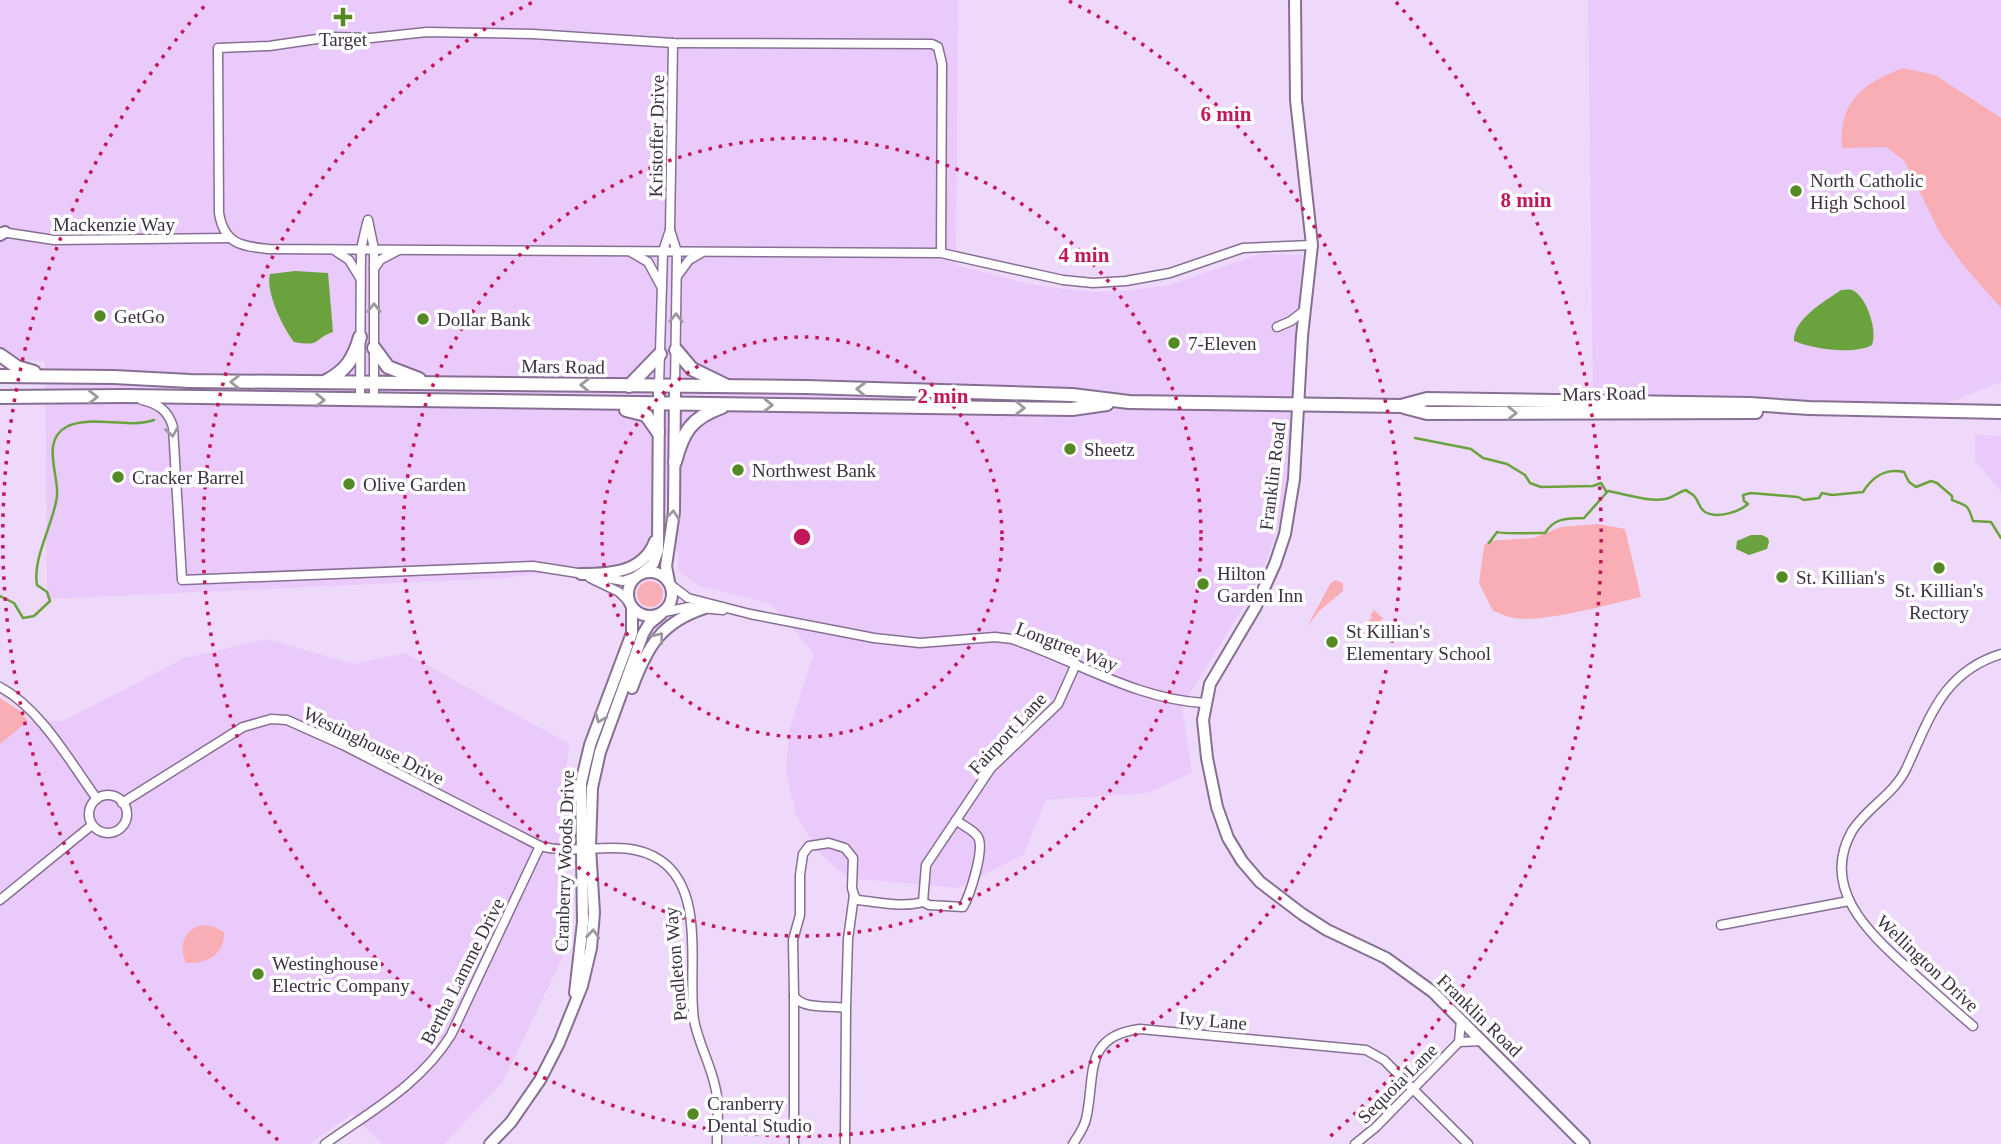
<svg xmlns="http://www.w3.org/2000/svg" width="2001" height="1144" font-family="Georgia,serif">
	<rect width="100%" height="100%" fill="#eed9fa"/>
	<g fill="#e9cafa">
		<path d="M0,0H958L956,265L1034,285L1090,292L1125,291L1170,285L1260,254L1302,255L1287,480L1280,523L1263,569L1251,594L1182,707L1192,773L1148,793L1046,800L1023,855L958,888L848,878L818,852L796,815L786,773L789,730L814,653L771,604L699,586L678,571L679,552L648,549L635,561L504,578L47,599L45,361L0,360Z"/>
		<path d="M1588,0H2001V382L1930,410L1593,402Z"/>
		<path d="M1975,435L2001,436V492L1975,460Z"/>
		<path d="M267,639L354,664L405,653L569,744L559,831L569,944L502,1083L444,1144H382L352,1114L309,1144H0V744L28,721H63L185,658Z"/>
	</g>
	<g fill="#f9adb4">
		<path d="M1903,68L1935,75L2001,118V308L1964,266L1940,233L1904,160L1886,147L1842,148C1838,102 1863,83 1903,68Z"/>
		<path d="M1598,524L1625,529L1641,597C1609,604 1545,623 1514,618C1507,617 1500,613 1493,611L1479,583L1484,546L1488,541L1534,538L1561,527Z"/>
		<path d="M1335,580L1343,583V591L1319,611L1307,627L1330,584Z"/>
		<circle cx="650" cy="594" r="13"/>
		<path d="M1374,610L1383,618L1366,640L1363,641L1357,636L1372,617L1370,615Z"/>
		<path d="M0,698L20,711L28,721L0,744Z"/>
		<path d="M203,925L212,926L224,932C225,955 206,964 186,963C178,946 184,929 203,925Z"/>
	</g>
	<g fill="#6aa33e">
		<path d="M295,271L328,273L333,332C313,339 322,347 294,342C283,328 265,291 270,274Z"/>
		<path d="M1841,290C1844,290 1850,289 1852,290C1867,296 1878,332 1872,345C1855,355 1812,349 1794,341C1793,319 1825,301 1841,290Z"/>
		<path d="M1751,535H1762L1768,538L1769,542L1767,549L1749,555L1736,549L1737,541Z"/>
	</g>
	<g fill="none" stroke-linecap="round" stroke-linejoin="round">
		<g stroke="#6aa33e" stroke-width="2.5">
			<path d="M1415,438L1471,449L1483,458L1507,464L1525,475L1530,483L1541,487L1593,486L1601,483L1606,491"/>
			<path d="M1489,543L1497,532C1501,534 1538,533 1545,533C1555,517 1567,519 1584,518L1608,491C1625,494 1649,502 1665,499C1673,498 1678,492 1686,490C1689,493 1693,494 1695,497C1699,502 1699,508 1705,512C1717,519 1739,512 1748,504L1744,501L1743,495L1751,493L1798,497L1804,500L1819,498L1822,493L1832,495L1863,492C1872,477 1886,468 1904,472L1909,482L1916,487L1931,481L1937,483L1952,496V500C1968,506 1968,505 1973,521L1991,522L2001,538"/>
			<path d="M0,596L14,603L23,618L34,616L50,601L47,592L37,585C32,558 54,523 57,496C59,473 40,440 68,426C92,415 128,429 154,420"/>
		</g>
		<defs>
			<g id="street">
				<path d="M368,220L374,249V400"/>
				<path d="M670,230L677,252L675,386"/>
				<path d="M2,232L54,240L229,238"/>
				<path d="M334,250L349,260L360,278"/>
				<path d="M631,252L648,262L661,286"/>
				<path d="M941,253L268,249C241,246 224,244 219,213L218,48L269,46L331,37L371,38L427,32L533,34L673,43L932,44L938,47L942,64L941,253L1063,280L1093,283L1126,281L1170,273L1243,248L1312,245"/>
				<path d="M374,269L380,260L399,250"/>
				<path d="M678,275L689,260L701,253"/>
				<path d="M1277,327L1291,321L1305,310"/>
				<path d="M659,386L663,251L670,230L673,43"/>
				<path d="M142,400C158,404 168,410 173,427L182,580L533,566L584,574"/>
				<path d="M360,400L361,249L367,223"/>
				<path d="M596,576L623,581L637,576"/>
				<path d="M590,578L619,592L630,603"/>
				<path d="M671,585L688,598L750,614L874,638L920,643L995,637L1012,639C1077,661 1135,699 1204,703"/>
				<path d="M664,612L689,607L723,610"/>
				<path d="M0,687C41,709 70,762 97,799"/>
				<circle cx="108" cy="814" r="19"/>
				<path d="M122,803L243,727L271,719L287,720L343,745L540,846C579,857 623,836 660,860C707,891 687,973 694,1020C698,1042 710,1063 715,1086C720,1104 717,1125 717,1144"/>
				<path d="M854,895L857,900C879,902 902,908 923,902L926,865L991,768L1058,704L1076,664"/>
				<path d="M0,900L92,825"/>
				<path d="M923,902L929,905L963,907C970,895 985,849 978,837C974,830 963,826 956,820"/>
				<path d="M1721,925L1849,901"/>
				<path d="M794,996V1144"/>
				<path d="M1461,1020L1459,1042L1482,1041"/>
				<path d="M1973,1026C1953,1009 1933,991 1913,973C1874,937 1818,891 1852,831C1867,807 1895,794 1907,767C1930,717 1943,672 2001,654"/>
				<path d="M325,1144C371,1111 421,1084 451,1035L540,846"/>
				<path d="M845,1144L846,1008C829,1005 803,1010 794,996L793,940L800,915V875L803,854L809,846L829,843L845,848L853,858L852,888L854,895L848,939L846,1008"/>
				<path d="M1073,1144C1078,1136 1084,1128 1086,1119C1096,1076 1082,1036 1140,1029L1366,1050L1384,1060L1468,1144"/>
				<path d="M1355,1144L1376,1127L1459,1042"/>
			</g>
			<g id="secondary">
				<path d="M1295,0L1296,100L1312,245L1302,336L1294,479L1285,534L1275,564L1255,608L1210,684L1203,720L1207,758L1217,807L1228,838L1242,861L1260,882L1302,914L1327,930L1386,958L1433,992L1584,1144"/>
				<path d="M0,235L5,232"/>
				<circle cx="650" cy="594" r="22"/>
				<path d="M581,574C610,574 643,573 655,541"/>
				<path d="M641,574L653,564L658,550L659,386"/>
				<path d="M669,582L666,566L674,512L675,386"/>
				<path d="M632,688C647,647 661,622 705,608"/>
				<path d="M575,993L583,922L581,783L590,745L632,633V607"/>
				<path d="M490,1144L511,1122L540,1080L559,1043L582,986L591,948L594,913L590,847L592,788L600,752L643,634L649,624L661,614"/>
			</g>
			<g id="primary">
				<path d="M374,348L388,367L419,379"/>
				<path d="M676,350L692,369L725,385"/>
				<path d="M0,355L17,367L34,372"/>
				<path d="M0,376L114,377L190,381L806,387L1072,395L1129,402L1401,406L1427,399L1750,404L1809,408L2001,412"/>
				<path d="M326,381C346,371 354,358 360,337"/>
				<path d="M629,386L660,354"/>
				<path d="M0,397L125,396L1072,409L1107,404"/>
				<path d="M1404,407L1427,413L1756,412"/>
				<path d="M626,410L646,415L658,432"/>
				<path d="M675,462C683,432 691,418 722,407"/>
			</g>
		</defs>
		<use href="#street" stroke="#876f93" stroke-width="11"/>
		<use href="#secondary" stroke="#876f93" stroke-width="14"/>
		<use href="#primary" stroke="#876f93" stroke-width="16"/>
		<use href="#street" stroke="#fff" stroke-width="8"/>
		<use href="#secondary" stroke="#fff" stroke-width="10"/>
		<use href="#primary" stroke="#fff" stroke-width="12"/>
	</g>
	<defs><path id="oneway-chevron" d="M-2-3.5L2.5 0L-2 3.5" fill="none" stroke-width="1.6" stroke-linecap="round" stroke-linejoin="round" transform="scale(1.75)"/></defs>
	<g stroke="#9d98a0">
		<use href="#oneway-chevron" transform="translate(374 308) rotate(-90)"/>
		<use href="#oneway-chevron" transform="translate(676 318) rotate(-89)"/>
		<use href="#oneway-chevron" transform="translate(235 382) rotate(-180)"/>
		<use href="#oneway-chevron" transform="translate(585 385) rotate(-179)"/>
		<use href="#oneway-chevron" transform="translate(861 389) rotate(-178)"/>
		<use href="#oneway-chevron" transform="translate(93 397) rotate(-1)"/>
		<use href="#oneway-chevron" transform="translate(320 400) rotate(1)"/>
		<use href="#oneway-chevron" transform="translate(768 405) rotate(1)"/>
		<use href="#oneway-chevron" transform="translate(1020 408) rotate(1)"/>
		<use href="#oneway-chevron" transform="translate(1512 413)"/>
		<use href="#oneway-chevron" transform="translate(172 432) rotate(81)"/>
		<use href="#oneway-chevron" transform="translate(673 515) rotate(-84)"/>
		<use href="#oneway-chevron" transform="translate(659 637) rotate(-51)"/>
		<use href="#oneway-chevron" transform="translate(600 718) rotate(112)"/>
		<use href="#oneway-chevron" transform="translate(593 934) rotate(-85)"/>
	</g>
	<g fill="none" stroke="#c2185b" stroke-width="3.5" stroke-dasharray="3.5 7">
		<circle cx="802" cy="537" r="200"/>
		<circle cx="802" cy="537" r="399"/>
		<path d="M1069 1A599 599 0 1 1 535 1"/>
		<path d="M278 1140A799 799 0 0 1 208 2M1396 2A799 799 0 0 1 1326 1140"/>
	</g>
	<g fill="#538a24" stroke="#fff" stroke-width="2.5">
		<path d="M339.5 6.5h7v7h7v7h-7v7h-7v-7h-7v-7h7z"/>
		<circle cx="1796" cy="191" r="7"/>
		<circle cx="100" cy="316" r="7"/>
		<circle cx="423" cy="319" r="7"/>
		<circle cx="1174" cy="343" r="7"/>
		<circle cx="1070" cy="449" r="7"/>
		<circle cx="738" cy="470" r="7"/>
		<circle cx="118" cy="477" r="7"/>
		<circle cx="349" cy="484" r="7"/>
		<circle cx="1939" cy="568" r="7"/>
		<circle cx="1782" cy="577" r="7"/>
		<circle cx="1203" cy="584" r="7"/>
		<circle cx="1332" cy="642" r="7"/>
		<circle cx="258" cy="974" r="7"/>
		<circle cx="693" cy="1114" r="7"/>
	</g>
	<g text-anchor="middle" stroke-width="7" stroke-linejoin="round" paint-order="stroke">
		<g font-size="19" fill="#3b3141" stroke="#fff" text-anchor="start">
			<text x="343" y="46" text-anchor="middle">Target</text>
			<text x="1810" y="187">North Catholic<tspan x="1810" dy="22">High School</tspan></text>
			<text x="114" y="323">GetGo</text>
			<text x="437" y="326">Dollar Bank</text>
			<text x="1188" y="350">7-Eleven</text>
			<text x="1084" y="456">Sheetz</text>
			<text x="752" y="477">Northwest Bank</text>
			<text x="132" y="484">Cracker Barrel</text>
			<text x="363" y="491">Olive Garden</text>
			<text x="1217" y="580">Hilton<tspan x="1217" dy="22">Garden Inn</tspan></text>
			<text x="1796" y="584">St. Killian's</text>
			<text x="1939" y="597" text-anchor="middle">St. Killian's<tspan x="1939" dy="22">Rectory</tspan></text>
			<text x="1346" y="638">St Killian's<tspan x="1346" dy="22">Elementary School</tspan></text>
			<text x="272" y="970">Westinghouse<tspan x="272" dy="22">Electric Company</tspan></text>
			<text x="707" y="1110">Cranberry<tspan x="707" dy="22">Dental Studio</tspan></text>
		</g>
		<g font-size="19" fill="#3b3141" stroke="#fff">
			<text transform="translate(656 136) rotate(-89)" y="7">Kristoffer Drive</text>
			<text x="114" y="231">Mackenzie Way</text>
			<text transform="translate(563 366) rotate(1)" y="7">Mars Road</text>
			<text transform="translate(1604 393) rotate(-1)" y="7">Mars Road</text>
			<text transform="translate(1272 476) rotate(-83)" y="7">Franklin Road</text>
			<text transform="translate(1067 646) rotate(21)" y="7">Longtree Way</text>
			<text transform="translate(1007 733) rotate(-47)" y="7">Fairport Lane</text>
			<text transform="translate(374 745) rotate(26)" y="7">Westinghouse Drive</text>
			<text transform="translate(564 861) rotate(-88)" y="7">Cranberry Woods Drive</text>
			<text transform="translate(1928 963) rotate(43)" y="7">Wellington Drive</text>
			<text transform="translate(675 964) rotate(-95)" y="7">Pendleton Way</text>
			<text transform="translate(462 971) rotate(-63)" y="7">Bertha Lamme Drive</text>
			<text transform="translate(1480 1015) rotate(44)" y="7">Franklin Road</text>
			<text transform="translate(1213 1020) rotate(5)" y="7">Ivy Lane</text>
			<text transform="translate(1397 1083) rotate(-45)" y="7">Sequoia Lane</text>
		</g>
	</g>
	<circle cx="802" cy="537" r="10" fill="#c2185b" stroke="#fff" stroke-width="3.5"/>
	<g font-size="21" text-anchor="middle" font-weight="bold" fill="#c2185b" stroke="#fff" stroke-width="7" stroke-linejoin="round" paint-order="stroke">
		<text x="1226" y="121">6 min</text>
		<text x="1526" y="207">8 min</text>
		<text x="1084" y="262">4 min</text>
		<text x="943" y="403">2 min</text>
	</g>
</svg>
